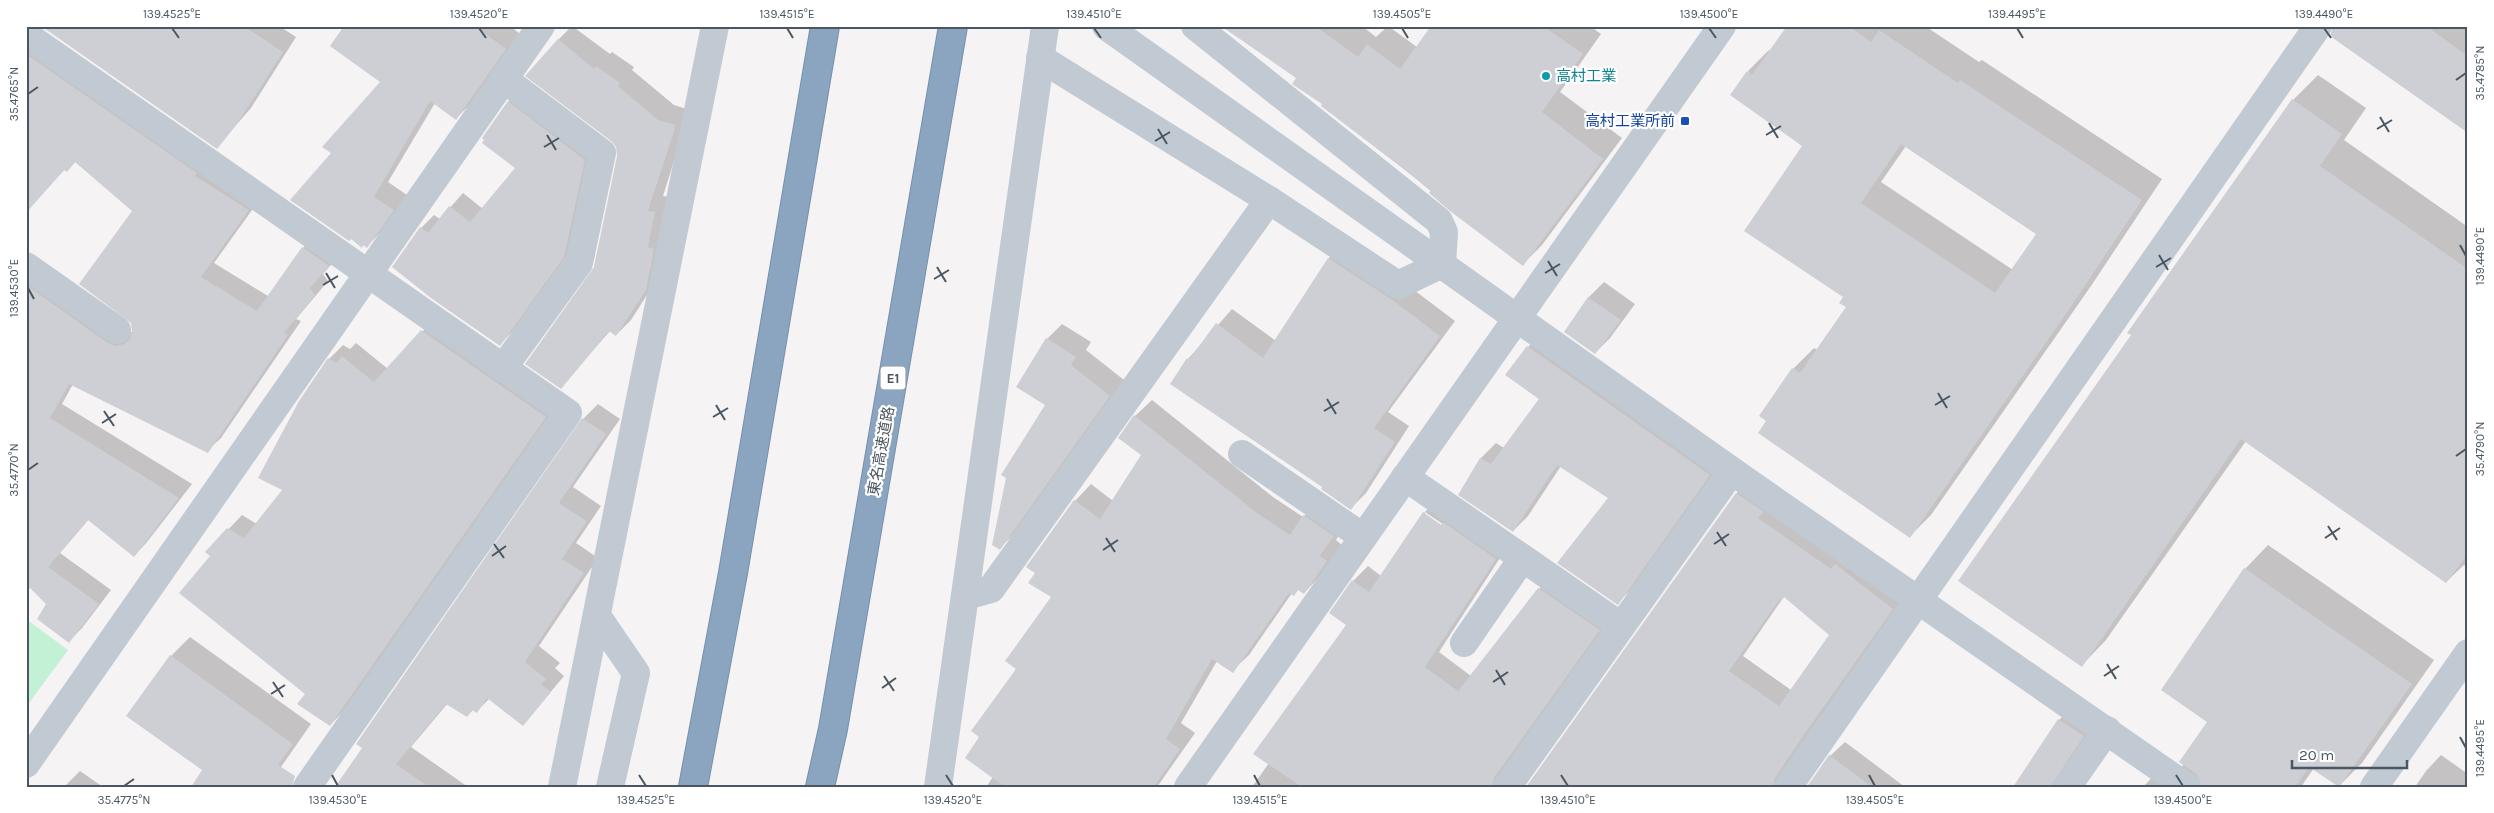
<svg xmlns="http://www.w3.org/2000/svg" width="2494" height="813" font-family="Karla,'Noto Sans JP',sans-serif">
	<rect width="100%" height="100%" fill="#f5f3f3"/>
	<path fill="#c3f1d5" d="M26,619L68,650L26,707Z"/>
	<g fill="#0003" fill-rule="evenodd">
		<path d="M43,26H279L296,37L251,108L217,147Z"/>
		<path d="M346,26H510L520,34L471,104L456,118L435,103L388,182L407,195L381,232L367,246L364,244L361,247L333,153L382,82Z"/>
		<path d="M572,26L610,54L612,52L634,67L632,70L674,105L690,110L663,196L669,197L661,273L631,320L616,335L610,331L561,387L593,272L619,156L618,147L558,40Z"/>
		<path d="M1231,26H1362L1376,37L1388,26L1417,47L1432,26H1590L1601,34L1560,92L1622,138L1542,245L1522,265L1324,104L1298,77Z"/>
		<path d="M1788,26H1925L1979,62L1982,60L2162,179L2091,286L1931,515L1910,536L1760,415L1793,369L1814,348L1817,350L1848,307L1803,146L1748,71L1769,50L1770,52ZM1906,146L2038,234L2013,270L1881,182Z"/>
		<path d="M2355,26H2468V132Z"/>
		<path d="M26,43L262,196L214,263L268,296L303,248L317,234L342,252L323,274L328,281L296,319L301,321L221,438L207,451L73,384L62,404L192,484L147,542L134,556L89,519L60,553L111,590L82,628L69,641L48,604L26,582V269L129,332H134L133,210L76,161L67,171L65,169L29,208L26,206Z"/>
		<path d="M2318,75L2366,108L2344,140L2468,227V567L2464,565L2446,582L2246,441L2106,640L2082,665L2133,335L2129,332L2293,100Z"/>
		<path d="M522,89L597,146L577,242L513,331L499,345L421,228L434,215L440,219L463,193L483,209L517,168L508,102Z"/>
		<path d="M1344,243L1406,284L1455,321L1388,412L1409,426L1366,493L1351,508L1324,487L1188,359L1232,309L1276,341L1329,258Z"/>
		<path d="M1604,282L1635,304L1610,338L1595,353L1565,332L1589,297Z"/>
		<path d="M436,317L559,403L344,711L330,725L307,694L212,556L207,552L242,515L257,524L284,489L329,359L343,345L350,349L356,343L388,369Z"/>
		<path d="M1062,324L1091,342L1086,350L1124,380L1015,533L1000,548L1047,404V339Z"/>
		<path d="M1543,332L1724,459L1633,588L1617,603L1610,498L1561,466L1528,516L1513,531L1460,494L1481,458L1496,443L1504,448L1540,398L1528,347Z"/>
		<path d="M1152,400L1273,497L1303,517L1321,500L1349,519L1336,540L1342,545L1320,576L1304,593L1299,589L1292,593L1249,655L1232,671L1217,661L1181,723L1195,733L1157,787H986L993,777L981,737L1053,596L1037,572L1075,501L1091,484L1113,501L1143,455L1120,438L1135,416Z"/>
		<path d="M598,404L620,419L573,487L601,506L576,543L598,558L539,646L560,663L555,668L564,676L523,725L490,698L477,711L474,709L467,716L448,703L411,747L468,787H336L364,747L358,743L583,419Z"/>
		<path d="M1751,479L1906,594L1796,787H1528L1737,493ZM1785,595L1831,635L1791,690L1743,656Z"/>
		<path d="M1438,498L1509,544L1439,652L1471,676L1539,589L1554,574L1613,615L1516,787H1252L1269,763L1347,625L1331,613L1353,581L1368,566L1381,576L1424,513ZM1425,512L1447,527L1446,529L1425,515Z"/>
		<path d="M2268,545L2434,660L2362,763L2339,786L2314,768L2301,787H2143L2168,761L2180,770L2209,722L2163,689L2245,569Z"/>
		<path d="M190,637L311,724L267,787L204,770L171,656Z"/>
		<path d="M2075,705L2098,720L2052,787H2028L2059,720Z"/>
		<path d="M1845,742L1905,787H1807L1830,756Z"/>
		<path d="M2441,755L2468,774V787H2415L2426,771Z"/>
		<path d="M80,771L103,787H64Z"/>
	</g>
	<g fill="#cdcfd5" fill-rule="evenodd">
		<path d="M41,26H244L283,52L237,124L217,149Z"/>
		<path d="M344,26H475L506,49L456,120L430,101L374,197L394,210L367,248L363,245L362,248L351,239L349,241L290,200L331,153L322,147L380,82L330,46Z"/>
		<path d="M1221,26H1315L1358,57L1367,44L1400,69L1431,26H1543L1583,54L1542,112L1603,159L1523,266L1450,211L1429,193L1431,190L1321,106L1322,104L1292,84L1296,78Z"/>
		<path d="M1787,26H1849L1871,42L1879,30L1958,83L1960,80L2142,200L2070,308L1910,538L1758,433L1766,421L1759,416L1792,368L1800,373L1846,307L1839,303L1843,297L1744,231L1802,146L1730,95L1747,71L1752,75ZM1901,144L2036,234L1995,293L1861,203Z"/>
		<path d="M2333,26H2426L2468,56V133L2330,36Z"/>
		<path d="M558,39L594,69L596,66L620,83L618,86L658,120L676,125L648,211L655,212L648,247L654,249L646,290L616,336L609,331L561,389L525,364L594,267L617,156L616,147L611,141L525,76Z"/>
		<path d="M26,54L197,173L195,176L249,210L201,277L257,311L302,247L329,266L310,288L315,295L284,333L288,335L208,453L69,384L50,418L179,498L134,557L88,520L48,567L99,604L69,643L37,619L46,604L30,588L26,592V285L108,343L116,346L124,344L130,339L132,332L131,323L79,284L132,211L75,162L67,172L64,170L26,213Z"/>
		<path d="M2292,99L2342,134L2320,166L2468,269V554L2446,583L2241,439L2082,667L1958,581L2131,335L2127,333Z"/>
		<path d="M508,101L585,160L564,257L500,346L431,298L392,267L420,227L428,233L449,206L470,222L515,168L482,143L484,140L482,138Z"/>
		<path d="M1328,258L1391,299L1440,336L1374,428L1395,442L1351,510L1321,489L1322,487L1170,384L1187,358L1189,360L1216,323L1263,358Z"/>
		<path d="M1588,297L1621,320L1595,354L1564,332Z"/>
		<path d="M421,330L546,417L330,726L297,704L305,694L179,593L210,556L205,552L227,528L244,538L282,490L258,478L299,401L328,358L336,363L342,356L374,382Z"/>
		<path d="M1046,338L1076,357L1071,365L1110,396L1000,550L992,545L1006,478L1001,475L1045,405L1016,387Z"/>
		<path d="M1527,346L1710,475L1618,605L1557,563L1608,498L1557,465L1513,532L1458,495L1480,458L1491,464L1539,399L1505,375Z"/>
		<path d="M1134,415L1257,513L1290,535L1303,515L1334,536L1320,556L1327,561L1304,594L1298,590L1294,596L1289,593L1233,673L1212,659L1166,739L1180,749L1154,787H1005L965,758L979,737L971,731L1016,669L1005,661L1051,597L1028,583L1035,573L1026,567L1074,500L1100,519L1141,455L1118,438Z"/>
		<path d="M582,418L606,434L559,503L587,521L562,559L584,573L525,662L546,679L541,684L551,692L523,726L487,698L477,713L472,710L467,717L446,704L396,764L429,787H335L362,748L356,744Z"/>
		<path d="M1736,493L1764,512L1758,518L1831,569L1835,564L1893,609L1803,736L1775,778L1773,787H1526ZM1784,597L1829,635L1779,706L1729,671L1780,599L1782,600Z"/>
		<path d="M1423,512L1441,525L1443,522L1496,559L1425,667L1458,691L1538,588L1600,630L1494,778L1492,787H1302L1253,754L1346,625L1329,613L1352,580L1369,592Z"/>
		<path d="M2244,568L2412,684L2339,787L2309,767L2295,787H2202L2196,774L2179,762L2207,722L2161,690Z"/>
		<path d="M170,655L293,744L278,765L295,776L292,787H191L202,770L126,716Z"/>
		<path d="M2058,719L2084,736L2050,787H2013Z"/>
		<path d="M1829,755L1872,787H1807Z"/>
	</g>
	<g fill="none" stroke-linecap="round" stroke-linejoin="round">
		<defs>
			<g id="highway">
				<path d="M693,787L733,573L825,26"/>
				<path d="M820,787L833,729L953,26"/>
			</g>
		</defs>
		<use href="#highway" stroke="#7690ad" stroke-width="30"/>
		<g stroke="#c1cad2" stroke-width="28">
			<path d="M1106,26L1732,471L2187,787"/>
			<path d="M1195,26L1439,221L1444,232L1442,264"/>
			<path d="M26,35L568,413L307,787"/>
			<path d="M1040,58L1269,200L1398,285L1442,264"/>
			<path d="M26,266L117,330"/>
			<path d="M503,368L579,263L602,153L504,79"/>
			<path d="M1242,454L1363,537"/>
			<path d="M1405,477L1621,626"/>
			<path d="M966,596L991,589L1269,200"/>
			<path d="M597,616L636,673L610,787"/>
			<path d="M1464,643L1522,559"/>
			<path d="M26,764L541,26"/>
			<path d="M562,787L715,26"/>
			<path d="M938,787L1045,26"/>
			<path d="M1188,787L1722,26"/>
			<path d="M1507,787L1732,471"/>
			<path d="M1788,787L2318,26"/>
			<path d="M2067,787L2107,730"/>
			<path d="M2374,787L2468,653"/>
		</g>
		<use href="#highway" stroke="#8ba5c1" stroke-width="28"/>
	</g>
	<path fill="none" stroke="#4a5661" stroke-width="2" d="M172,28L179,38M479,28L486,38M787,28L793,38M1094,28L1101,38M1402,28L1408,38M1709,28L1716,38M2017,28L2023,38M2324,28L2331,38M2456,80L2466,73M28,94L38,87M2380,117L2389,132M1769,123L1778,138M1158,129L1167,144M2377,129L2392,120M547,135L556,150M1766,135L1781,126M1155,141L1170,132M544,147L559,138M2460,245L2466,256M2159,255L2168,270M1548,261L1557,276M937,267L946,282M2156,267L2171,258M326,273L335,288M1545,273L1560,264M934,279L949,270M323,285L338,276M28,288L34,299M1938,393L1947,408M1327,399L1336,414M716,405L725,420M1935,405L1950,396M104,411L114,426M1324,411L1339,402M713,417L728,408M102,423L116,414M2456,456L2466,449M28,470L38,463M2328,526L2337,540M1717,532L1726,546M1106,538L1115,552M2325,538L2340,528M494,544L504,558M1714,544L1729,534M1103,550L1118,540M492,556L506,546M2107,664L2116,679M1496,670L1505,685M884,676L894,691M2104,676L2119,666M273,682L283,697M1493,682L1508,672M882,688L896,678M271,694L285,685M2460,737L2466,748M332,775L338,786M639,775L646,786M946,775L953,786M1254,775L1260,786M1561,775L1568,786M1869,775L1875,786M2176,775L2183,786M124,786L134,779"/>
	<circle fill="#0f9aa8" stroke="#fff" stroke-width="2" cx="1546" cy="76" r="5"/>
	<rect fill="#1a4fb4" stroke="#fff" stroke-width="2" x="1680" y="116" width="10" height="10" rx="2.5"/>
	<g text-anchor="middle" stroke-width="4.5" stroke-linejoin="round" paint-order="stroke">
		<rect fill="#fff" stroke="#808990" stroke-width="1" x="880.5" y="366.5" width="25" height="23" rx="4"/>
		<g font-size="14" font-weight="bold" fill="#4a5661">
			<text x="893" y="383">E1</text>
		</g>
		<g font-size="15" fill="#0d838f" stroke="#fff" text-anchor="start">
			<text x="1556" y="81">高村工業</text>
		</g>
		<g font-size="15" fill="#164399" stroke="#fff" text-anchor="end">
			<text x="1675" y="126">高村工業所前</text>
		</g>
		<g font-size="15" fill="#4a5661" stroke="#fff">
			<text transform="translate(881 451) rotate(-80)" y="5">東名高速道路</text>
		</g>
	</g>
	<rect width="2494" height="813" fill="none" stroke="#ffffff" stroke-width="55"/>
	<path d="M2292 760v8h115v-8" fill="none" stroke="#4a5661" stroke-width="2.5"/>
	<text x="2299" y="760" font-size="15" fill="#4a5661" stroke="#ffffff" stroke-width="4" paint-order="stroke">20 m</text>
	<rect x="28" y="28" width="2438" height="758" fill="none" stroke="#4a5661" stroke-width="2"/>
	<g font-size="12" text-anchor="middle" fill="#4a5661">
		<text x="172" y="18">139.4525°E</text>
		<text x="479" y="18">139.4520°E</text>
		<text x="787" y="18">139.4515°E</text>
		<text x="1094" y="18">139.4510°E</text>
		<text x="1402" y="18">139.4505°E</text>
		<text x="1709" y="18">139.4500°E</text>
		<text x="2017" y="18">139.4495°E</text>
		<text x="2324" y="18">139.4490°E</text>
		<text transform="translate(2480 73) rotate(-90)" y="4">35.4785°N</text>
		<text transform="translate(14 94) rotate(-90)" y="4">35.4765°N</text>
		<text transform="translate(2480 256) rotate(-90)" y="4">139.4490°E</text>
		<text transform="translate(14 288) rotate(-90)" y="4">139.4530°E</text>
		<text transform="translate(2480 449) rotate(-90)" y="4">35.4790°N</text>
		<text transform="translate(14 470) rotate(-90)" y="4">35.4770°N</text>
		<text transform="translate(2480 748) rotate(-90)" y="4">139.4495°E</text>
		<text x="124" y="804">35.4775°N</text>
		<text x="338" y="804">139.4530°E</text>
		<text x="646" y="804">139.4525°E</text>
		<text x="953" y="804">139.4520°E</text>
		<text x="1260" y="804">139.4515°E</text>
		<text x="1568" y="804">139.4510°E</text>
		<text x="1875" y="804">139.4505°E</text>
		<text x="2183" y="804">139.4500°E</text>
	</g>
</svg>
